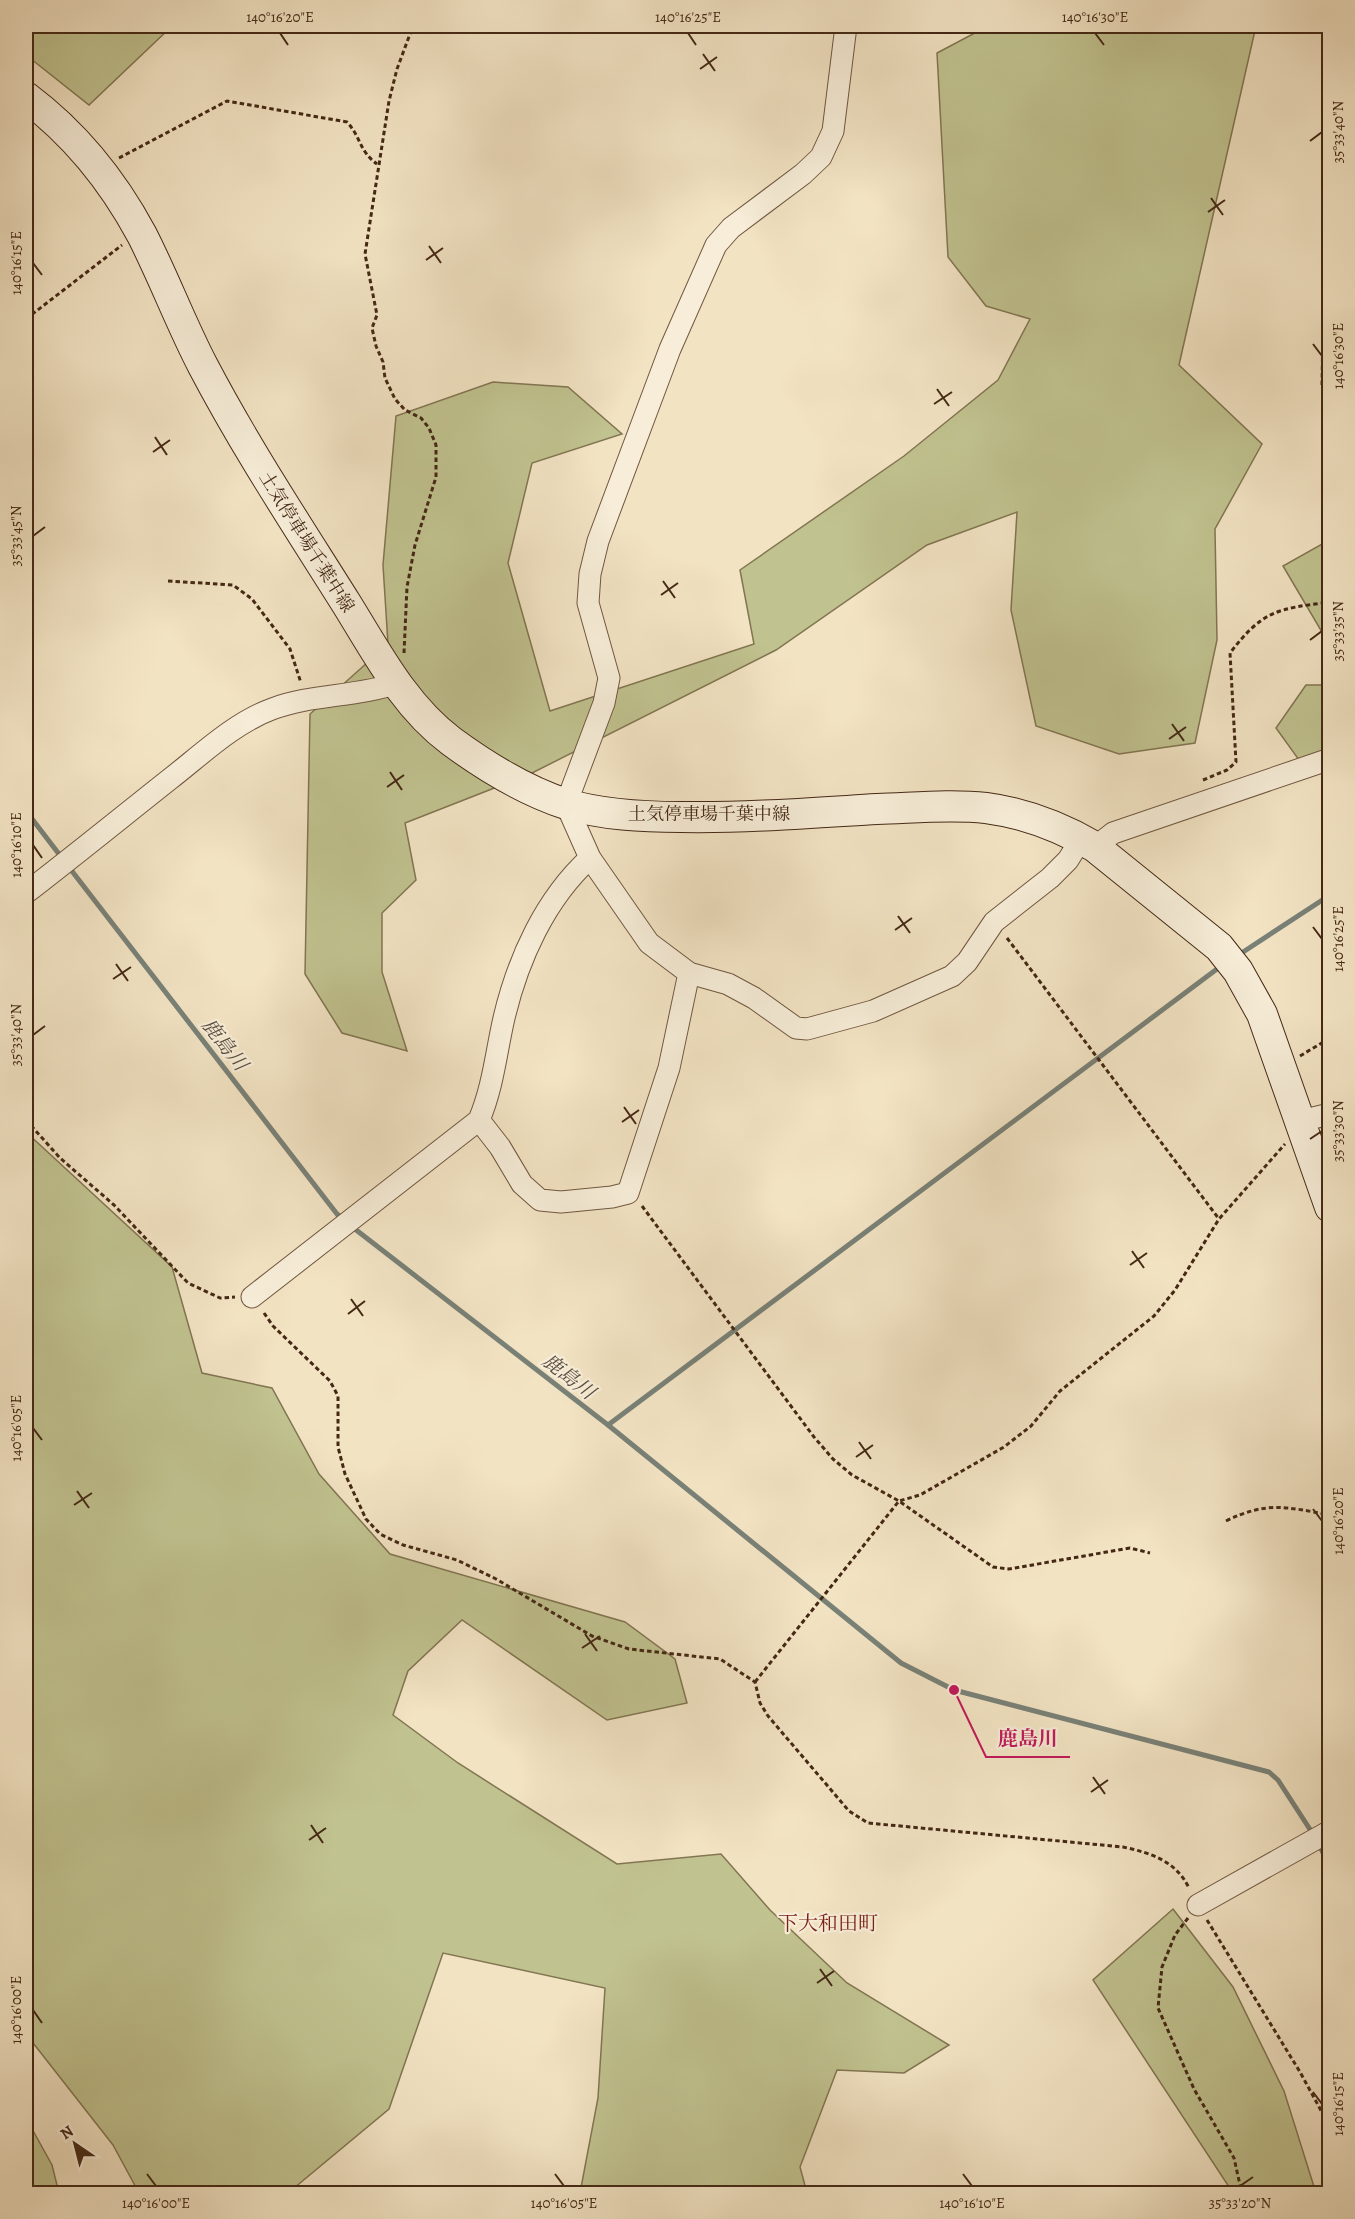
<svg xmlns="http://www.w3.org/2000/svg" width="1355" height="2219" font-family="Alegreya,'Noto Serif JP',serif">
	<rect width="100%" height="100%" fill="#f2e3c3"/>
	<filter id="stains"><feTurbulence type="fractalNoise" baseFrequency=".00333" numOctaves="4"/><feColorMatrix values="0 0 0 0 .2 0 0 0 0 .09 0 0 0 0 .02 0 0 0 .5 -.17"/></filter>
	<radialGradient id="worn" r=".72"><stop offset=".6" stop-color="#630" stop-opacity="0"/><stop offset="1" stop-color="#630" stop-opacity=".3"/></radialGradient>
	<g fill="#c0c28f" stroke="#827552" stroke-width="1.5">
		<path d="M26,26H172L89,105L26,55Z"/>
		<path d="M988,26H1256L1179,365L1262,444L1215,529L1217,640L1195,743L1119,754L1036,726L1011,610L1017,512L927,545L776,650L530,774L405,823L416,880L382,913V972L407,1051L342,1033L305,974L310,714L388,644L383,565L396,416L493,382L568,387L622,434L532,463L508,563L550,711L754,644L740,570L904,456L998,380L1030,319L986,306L948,257L937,53Z"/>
		<path d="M1322,544L1329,548V644L1283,566Z"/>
		<path d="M1306,685H1329V753L1299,760L1276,728Z"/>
		<path d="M26,1132L172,1267L202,1373L272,1388L319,1474L390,1554L625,1622L675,1659L687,1703L607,1720L462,1620L408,1671L393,1715L458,1763L617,1864L721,1854L770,1910L847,1983L949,2045L904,2073L837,2070L800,2167L807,2193H580L598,2098L605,1988L443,1953L389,2109L288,2193H139L113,2145L26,2034Z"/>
		<path d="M1173,1909L1233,1987L1284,2091L1316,2193H1233L1093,1980Z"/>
		<path d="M26,2118L52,2165L59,2193H26Z"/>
	</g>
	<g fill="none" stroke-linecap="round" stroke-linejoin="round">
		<g stroke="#798177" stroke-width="5">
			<path d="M26,811L62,858"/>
			<path d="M68,866L337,1214L344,1220"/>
			<path d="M1237,956L1330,895"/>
			<path d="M351,1226L608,1425L901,1663L954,1690L1269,1772L1278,1780L1313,1834"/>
			<path d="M608,1425L1221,966"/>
			<path d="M1318,1842L1330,1868"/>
		</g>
		<defs>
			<g id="street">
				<path d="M846,26L833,131L821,157L803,174L731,228L716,245L670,349L598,541L590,574L588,603L609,678L604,703L566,804L590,858L649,943L689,973L728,984L754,998L796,1028L807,1029L873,1011L952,976L967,962L994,922L1050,878L1068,860L1081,839"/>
				<path d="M1095,847L1113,833L1330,759"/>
				<path d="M26,893C74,856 122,817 170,779C201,755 234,723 272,709C311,694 357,697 397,683"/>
				<path d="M479,1120L500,1147L522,1184L540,1200L561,1202L612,1197L628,1193L669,1068L689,973"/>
				<path d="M1300,1121L1330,1114"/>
				<path d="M252,1297L479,1120C493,1087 496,1053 504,1018C518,959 545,899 590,858"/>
				<path d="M1198,1905L1330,1831"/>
			</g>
			<path id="secondary" d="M26,97C74,133 113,181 142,235C164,278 181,324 203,366C246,448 297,525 346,603C376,651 404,706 451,741C485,766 526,791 566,804C603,815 642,817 681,817C746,818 811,813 877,809C913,808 950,804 986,808C1024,813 1061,827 1095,847L1219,947L1238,971L1262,1014L1330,1207"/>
		</defs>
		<use href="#street" stroke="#705740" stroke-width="23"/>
		<use href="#secondary" stroke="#442815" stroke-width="32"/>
		<g stroke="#442815" stroke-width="3" stroke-dasharray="4.5 3" stroke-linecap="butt">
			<path d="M1330,126L1326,143L1322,386L1330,415"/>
			<path d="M119,158L227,101L347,122C361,137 359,151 377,164"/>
			<path d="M1324,216L1330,219"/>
			<path d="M26,319L122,245"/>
			<path d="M168,581L233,585L252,599L290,649L301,683"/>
			<path d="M404,653L407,587L415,545L436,477V445L429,428L421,418L405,410L395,399L385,378L383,362L376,346L372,328L377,315L365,254L389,101L397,69L413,26"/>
			<path d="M1203,780L1227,770L1236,762L1230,653C1263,610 1277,609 1330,602"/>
			<path d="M1007,938L1219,1219"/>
			<path d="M1300,1056L1330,1038"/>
			<path d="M26,1120L60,1158L114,1205L188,1283L220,1298L235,1297"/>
			<path d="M642,1206L814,1437L833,1459L852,1475L899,1501L993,1567L1009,1569L1130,1548L1150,1553"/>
			<path d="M264,1313L273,1326L330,1381L338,1396V1447L345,1474L366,1519L380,1534L403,1545L457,1560L496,1579L592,1636L629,1649L720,1659L755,1682L760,1703L768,1716L849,1811L868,1823L1123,1847C1151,1853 1176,1861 1189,1888"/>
			<path d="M1226,1521C1267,1501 1286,1507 1330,1515"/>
			<path d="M755,1682L899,1501L920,1495L1004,1447L1031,1426L1060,1391L1154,1316L1175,1290L1219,1219L1285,1144"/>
			<path d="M1188,1918L1175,1935L1162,1967L1158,2008L1194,2089L1234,2158L1242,2194"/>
			<path d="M1207,1920L1300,2072L1330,2127"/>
		</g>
		<use href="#street" stroke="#f7edd8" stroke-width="21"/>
		<use href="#secondary" stroke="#f7edd8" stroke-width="30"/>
	</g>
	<path fill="none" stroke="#442815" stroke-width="2" d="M280,33L288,45M688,33L696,45M1095,33L1104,45M703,54L715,71M700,69L717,57M1310,141L1322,132M1211,198L1223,215M1208,212L1225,200M429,246L441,263M426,260L443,248M33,263L42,275M1313,344L1322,356M937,389L949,406M934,404L952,392M155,437L167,455M153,452L170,440M33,536L45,527M663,581L675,598M661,595L678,583M1310,640L1322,631M1172,724L1184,741M1169,739L1186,727M390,772L402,790M387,787L404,775M33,845L42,858M898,916L910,933M1313,927L1322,939M895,930L912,918M116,964L128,981M113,979L131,967M33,1035L45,1026M624,1107L636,1124M622,1122L639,1110M1310,1139L1322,1131M1132,1251L1144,1268M1130,1265L1147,1253M351,1299L363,1316M348,1314L365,1301M33,1428L42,1440M859,1442L871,1459M856,1457L873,1445M77,1491L89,1508M74,1505L92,1493M1313,1509L1322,1521M585,1634L597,1651M582,1648L600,1636M1093,1777L1105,1794M1091,1792L1108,1780M311,1825L323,1843M309,1840L326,1828M820,1969L832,1986M817,1983L834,1971M33,2010L42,2023M1313,2092L1322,2104M147,2174L156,2186M555,2174L564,2186M963,2174L972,2186M1240,2186L1253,2177"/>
	<g text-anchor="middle" stroke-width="4.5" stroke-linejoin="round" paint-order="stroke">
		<g font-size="18" fill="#442815" stroke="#f7edd8">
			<text transform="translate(307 542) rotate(58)" y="6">土気停車場千葉中線</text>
			<text x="709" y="820">土気停車場千葉中線</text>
		</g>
		<g font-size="20" font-style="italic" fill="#5a4d3e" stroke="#f7edd8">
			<text transform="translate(225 1044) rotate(52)" y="7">鹿島川</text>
			<text transform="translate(569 1376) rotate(38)" y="7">鹿島川</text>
		</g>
		<g font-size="20" fill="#7a1f14" stroke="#f7edd8">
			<text x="828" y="1930">下大和田町</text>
		</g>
	</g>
	<path fill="none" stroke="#c2185b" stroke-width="2" d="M954 1690L986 1757H1070"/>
	<circle fill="#c2185b" stroke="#f7edd8" stroke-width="2" cx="954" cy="1690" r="6"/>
	<g font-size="20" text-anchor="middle" font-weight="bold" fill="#c2185b" stroke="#f7edd8" stroke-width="4.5" stroke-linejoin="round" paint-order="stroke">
		<text x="1028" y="1745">鹿島川</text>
	</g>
	<rect width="1355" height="2219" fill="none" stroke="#f2e3c3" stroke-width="66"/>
	<g transform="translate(75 2144) rotate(325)" stroke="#f7edd8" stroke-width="4.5" paint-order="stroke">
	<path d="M0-4.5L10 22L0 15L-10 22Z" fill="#442815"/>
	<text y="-9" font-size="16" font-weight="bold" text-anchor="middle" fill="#442815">N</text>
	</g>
	<rect x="33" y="33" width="1289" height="2153" fill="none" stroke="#442815" stroke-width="2"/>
	<g font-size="15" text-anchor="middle" fill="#442815">
		<text x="280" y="22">140°16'20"E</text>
		<text x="688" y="22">140°16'25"E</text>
		<text x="1095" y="22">140°16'30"E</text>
		<text transform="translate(1338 132) rotate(-90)" y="5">35°33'40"N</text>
		<text transform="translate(16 263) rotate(-90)" y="5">140°16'15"E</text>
		<text transform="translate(1338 356) rotate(-90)" y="5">140°16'30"E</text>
		<text transform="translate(16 536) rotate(-90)" y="5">35°33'45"N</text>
		<text transform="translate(1338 631) rotate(-90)" y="5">35°33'35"N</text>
		<text transform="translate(16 845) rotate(-90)" y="5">140°16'10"E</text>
		<text transform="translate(1338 939) rotate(-90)" y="5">140°16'25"E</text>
		<text transform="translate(16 1035) rotate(-90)" y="5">35°33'40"N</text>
		<text transform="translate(1338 1131) rotate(-90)" y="5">35°33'30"N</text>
		<text transform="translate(16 1428) rotate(-90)" y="5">140°16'05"E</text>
		<text transform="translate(1338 1521) rotate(-90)" y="5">140°16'20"E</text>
		<text transform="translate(16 2010) rotate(-90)" y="5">140°16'00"E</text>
		<text transform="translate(1338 2104) rotate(-90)" y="5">140°16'15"E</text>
		<text x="156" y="2208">140°16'00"E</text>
		<text x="564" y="2208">140°16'05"E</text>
		<text x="972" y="2208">140°16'10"E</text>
		<text x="1240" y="2208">35°33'20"N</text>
	</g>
	<rect width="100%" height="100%" filter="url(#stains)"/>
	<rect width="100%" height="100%" fill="url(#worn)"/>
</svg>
